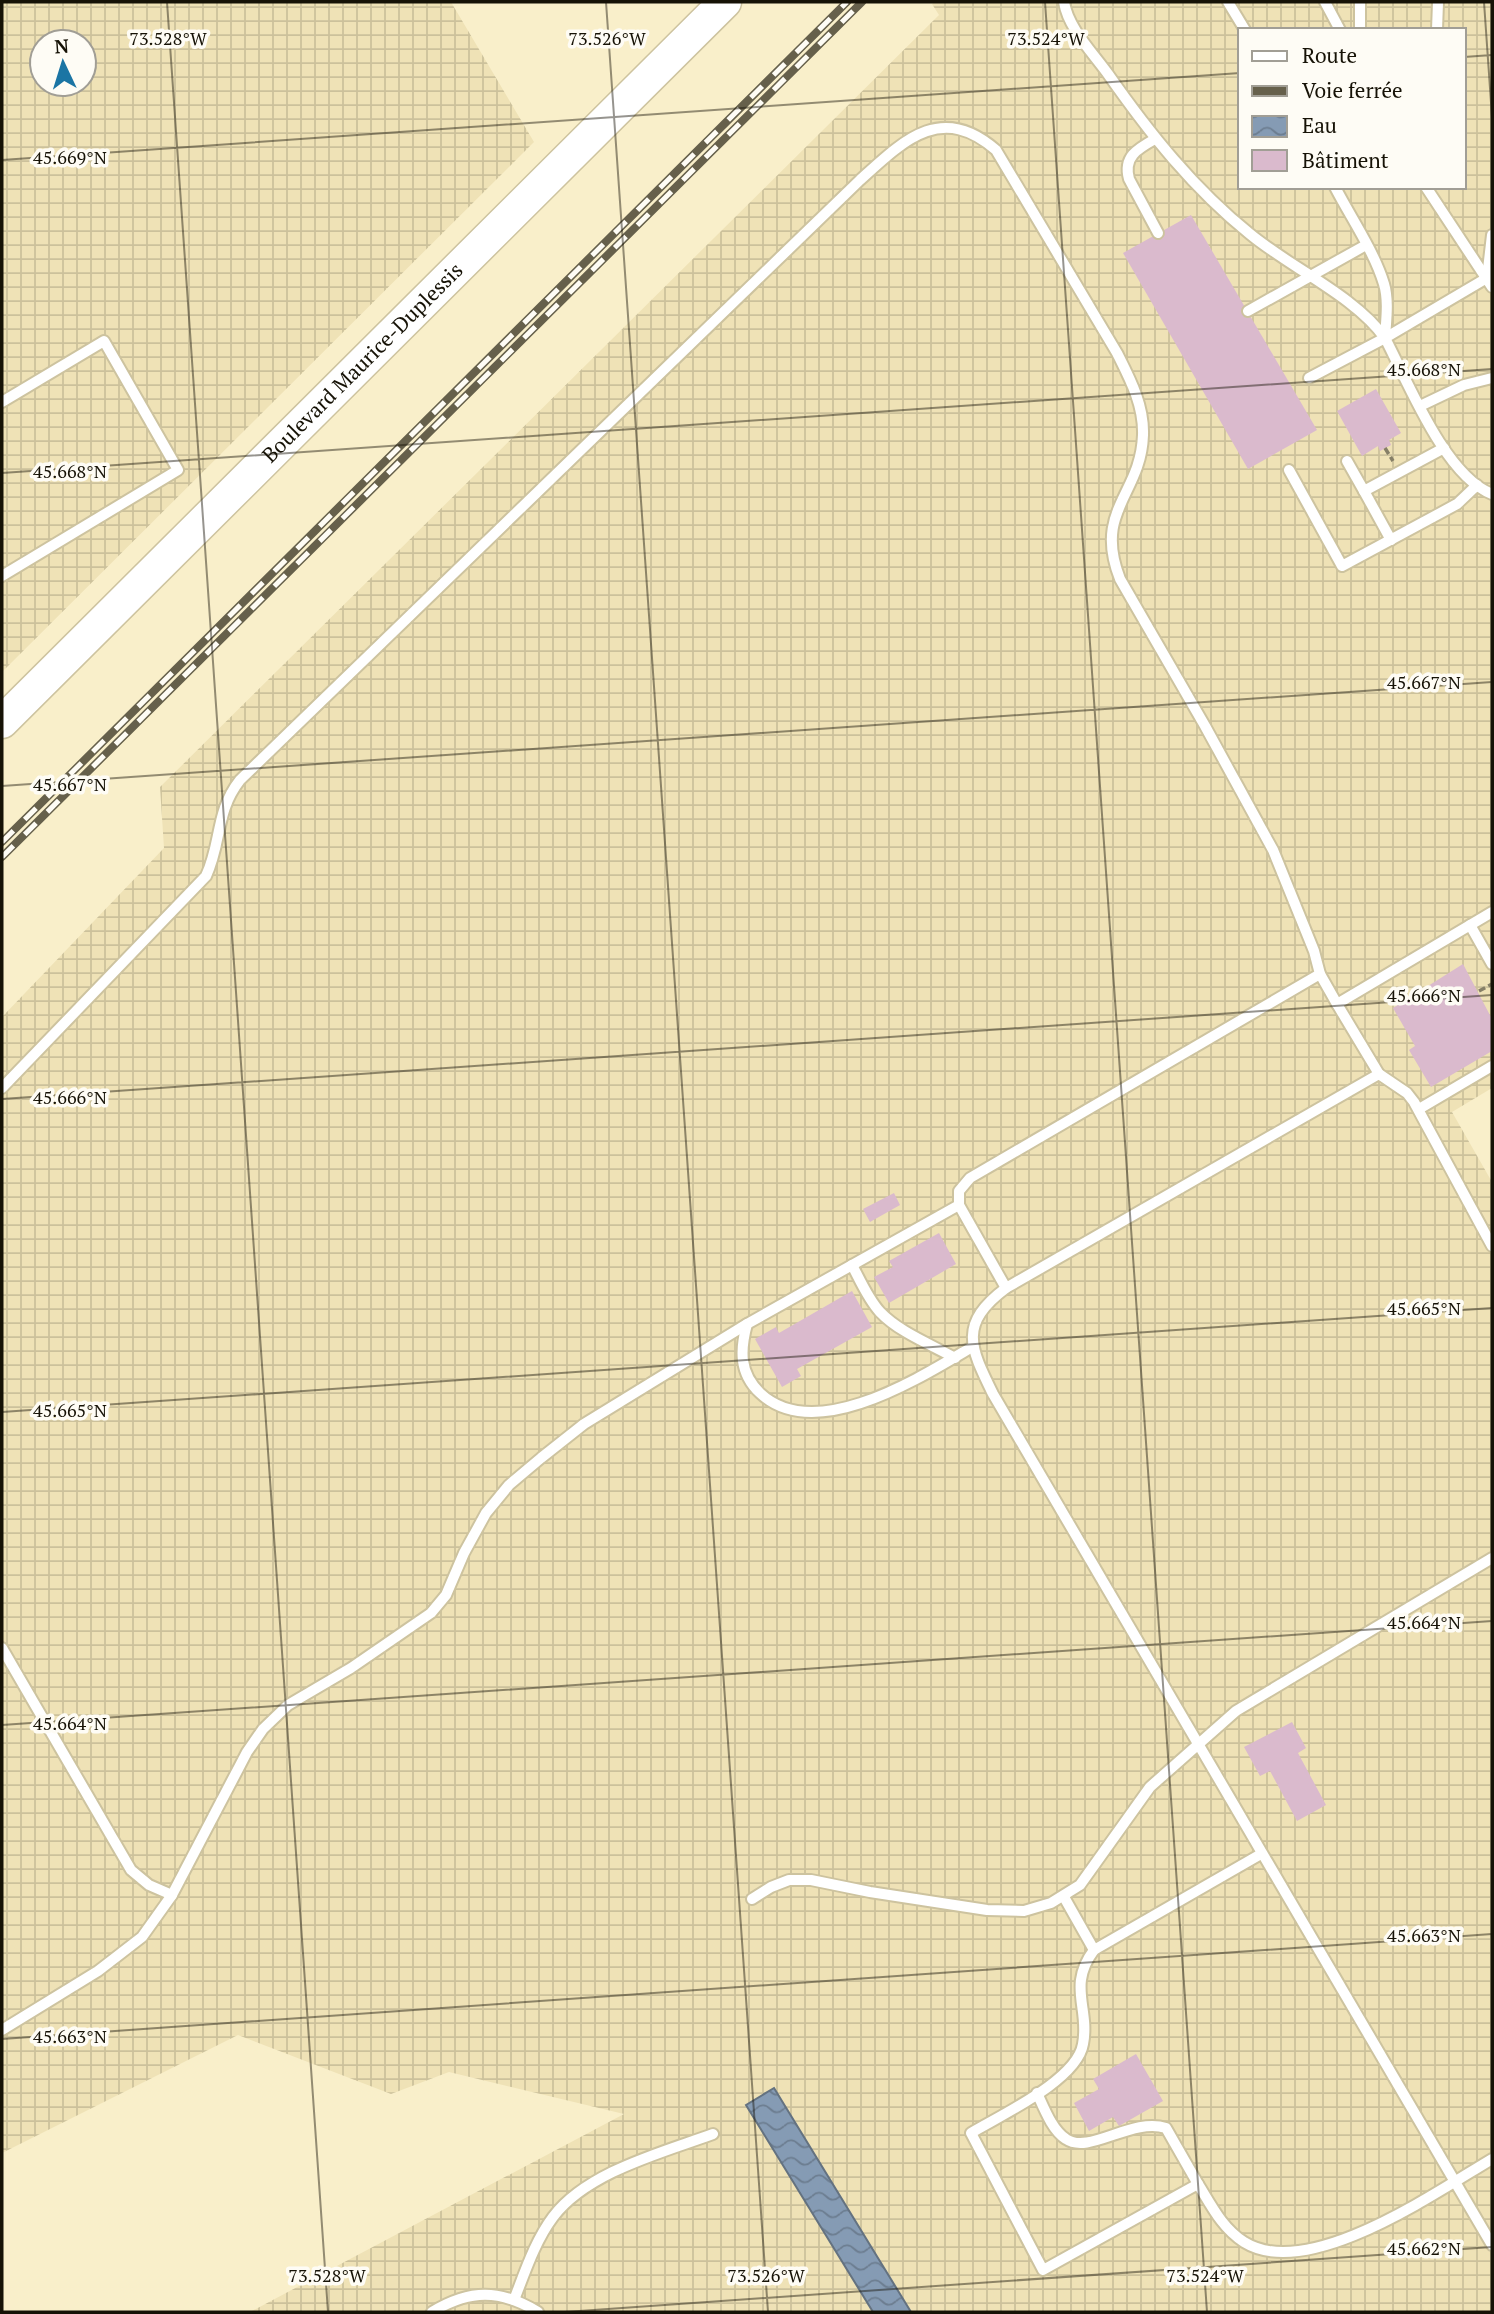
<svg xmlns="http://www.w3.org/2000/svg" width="1494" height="2314" font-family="'PT Serif',serif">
	<defs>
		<pattern id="industrial-grid" width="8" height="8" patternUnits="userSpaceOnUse" patternTransform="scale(1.75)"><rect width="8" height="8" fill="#efe2b6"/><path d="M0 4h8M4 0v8" fill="none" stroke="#ccc19b"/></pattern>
		<pattern id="water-waves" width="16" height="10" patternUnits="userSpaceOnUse" patternTransform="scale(1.75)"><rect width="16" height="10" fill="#859bb4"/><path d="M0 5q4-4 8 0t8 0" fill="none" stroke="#6c7d90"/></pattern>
	</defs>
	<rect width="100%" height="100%" fill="#f9efca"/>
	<g fill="url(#industrial-grid)" fill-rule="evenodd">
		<path d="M2,2H451L534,142L2,672ZM42,42H84V84H42Z"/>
		<path d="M935,2H1492V1088L1452,1112L1492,1182V2312H250L624,2114L449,2072L391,2094L238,2035L2,2153V1017L164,848L160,787L939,15L932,4ZM1240,30H1464V187H1240Z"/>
	</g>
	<path fill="url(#water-waves)" stroke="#647280" stroke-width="2" d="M774,2088L911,2312H873L746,2105Z"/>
	<g fill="#dabacd">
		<path d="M1191,215L1317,430L1248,469L1123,253Z"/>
		<path d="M1376,389L1401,433L1389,440L1391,445L1380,451L1378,446L1362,456L1337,411Z"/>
		<path d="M1463,964L1492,1019V1051L1431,1087L1409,1050L1415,1046L1393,1008Z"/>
		<path d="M894,1193L900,1205L870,1222L863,1209Z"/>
		<path d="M939,1233L956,1264L889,1303L874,1277L893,1267L889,1261Z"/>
		<path d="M852,1291L872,1327L797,1369L801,1376L782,1387L755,1339L776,1327L779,1333Z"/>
		<path d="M1292,1722L1306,1748L1298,1753L1326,1805L1297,1821L1270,1771L1260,1776L1244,1747Z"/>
		<path d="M1136,2054L1163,2101L1119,2126L1113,2117L1089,2131L1074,2103L1099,2089L1093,2079Z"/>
	</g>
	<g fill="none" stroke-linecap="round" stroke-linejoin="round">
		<defs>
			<g id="lane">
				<path d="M1064,2C1068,28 1093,53 1108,74C1150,134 1194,189 1250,234C1291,268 1355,296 1385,338"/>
				<path d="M1228,2L1245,30"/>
				<path d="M1325,2L1340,30"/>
				<path d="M1360,30V2"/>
				<path d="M1437,30L1438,2"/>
				<path d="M1155,139C1137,149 1123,157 1129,179L1158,233"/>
				<path d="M1335,187C1351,218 1374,251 1384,284C1389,301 1386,321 1385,338"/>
				<path d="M1426,187L1492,287"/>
				<path d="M1492,275L1385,338C1408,382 1445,476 1492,494"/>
				<path d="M1487,278L1492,235"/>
				<path d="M1248,311L1366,245"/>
				<path d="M1309,378L1385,338"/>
				<path d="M2,402L104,341L178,470L2,576"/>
				<path d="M1420,406L1464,385L1492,378"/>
				<path d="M1347,461L1364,491"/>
				<path d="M1289,470L1342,566L1457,504L1477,485"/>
				<path d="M1391,540L1364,491L1444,448"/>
				<path d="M1492,912L1337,1004L1379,1074L1407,1093L1414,1102L1492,1246"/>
				<path d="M1470,925L1492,964"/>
				<path d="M2,1088L206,876C222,842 215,812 240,780L860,180C903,141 941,102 996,150L1117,353C1130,379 1144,405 1143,435C1141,495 1093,510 1120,579L1205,726L1273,850L1314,951L1320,974L1337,1004"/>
				<path d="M1419,1109L1492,1066"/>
				<path d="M959,1205V1191L970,1178L1320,974"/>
				<path d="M852,1265C860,1280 868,1299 880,1312C899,1332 930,1344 955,1358"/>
				<path d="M1006,1288C958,1324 970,1347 993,1394L1492,2245"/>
				<path d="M747,1324C740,1350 739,1373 760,1393C815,1445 921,1377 972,1347"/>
				<path d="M2,1648L131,1870L149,1885L172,1895"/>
				<path d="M1064,1897L1094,1950"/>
				<path d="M752,1899L771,1887L789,1880H811L870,1892L987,1910L1024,1911L1051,1903L1080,1885L1150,1787L1236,1711L1492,1558"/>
				<path d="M2,2030L98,1971L142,1937L172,1895L247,1752L263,1729L288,1705L351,1668L431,1613L446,1595L464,1553L486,1513L509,1485L541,1458L584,1424L747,1324L959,1205L1006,1288L1379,1074"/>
				<path d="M1037,2093C1044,2108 1052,2130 1066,2139C1089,2155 1132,2117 1166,2128L1198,2184L1043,2270L971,2133C1001,2115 1077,2080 1083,2044C1090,2008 1067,1986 1094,1950L1261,1854"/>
				<path d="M1198,2184C1211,2205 1222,2228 1244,2242C1308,2282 1436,2192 1492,2159"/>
				<path d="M514,2300C525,2272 535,2241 553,2217C587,2172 661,2153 713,2134"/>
				<path d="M432,2312C470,2289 500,2289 538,2312"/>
			</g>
			<g id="secondary">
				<path id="s1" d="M2,722L725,2"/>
			</g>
		</defs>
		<use href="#lane" stroke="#cdc39f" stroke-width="14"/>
		<use href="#secondary" stroke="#cdc39f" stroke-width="35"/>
		<g stroke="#867f67" stroke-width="3.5" stroke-dasharray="7 3.5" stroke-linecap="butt">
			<path d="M1385,448L1393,461"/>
			<path d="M1479,991L1492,984"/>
		</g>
		<use href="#lane" stroke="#fff" stroke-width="10"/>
		<use href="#secondary" stroke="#fff" stroke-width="32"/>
		<defs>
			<g id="rail">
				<path d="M2,842L847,2"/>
				<path d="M2,857L862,2"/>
			</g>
		</defs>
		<use href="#rail" stroke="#66604b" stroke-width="8"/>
		<use href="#rail" stroke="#fefcf5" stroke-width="5" stroke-dasharray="16" stroke-linecap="butt"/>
	</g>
	<path fill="none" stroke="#161206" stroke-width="2" stroke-opacity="0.45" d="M167,2L328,2312M606,2L768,2312M1045,2L1207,2312M1484,2L1492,117M1464,57L1492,55M2,160L1240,73M2,473L1492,369M2,786L1492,682M2,1099L1492,995M2,1412L1492,1308M2,1725L1492,1621M2,2039L1492,1934M565,2312L1492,2247"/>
	<g text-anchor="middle" stroke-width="7" stroke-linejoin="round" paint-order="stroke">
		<g font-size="21" fill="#161206" stroke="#fefcf5">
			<text dy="7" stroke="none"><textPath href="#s1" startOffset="509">Boulevard Maurice-Duplessis</textPath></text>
		</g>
	</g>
	<g font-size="18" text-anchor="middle" fill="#161206" stroke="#fefcf5" stroke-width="7" stroke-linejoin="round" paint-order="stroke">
		<text x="168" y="45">73.528°W</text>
		<text x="607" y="45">73.526°W</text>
		<text x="1046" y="45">73.524°W</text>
		<text x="70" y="164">45.669°N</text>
		<text x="1424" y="376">45.668°N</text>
		<text x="70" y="478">45.668°N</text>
		<text x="1424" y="689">45.667°N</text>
		<text x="70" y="791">45.667°N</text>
		<text x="1424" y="1002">45.666°N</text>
		<text x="70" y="1104">45.666°N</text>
		<text x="1424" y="1315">45.665°N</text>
		<text x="70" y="1417">45.665°N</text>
		<text x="1424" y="1629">45.664°N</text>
		<text x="70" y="1730">45.664°N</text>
		<text x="1424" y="1942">45.663°N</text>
		<text x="70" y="2043">45.663°N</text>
		<text x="1424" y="2255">45.662°N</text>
		<text x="327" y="2282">73.528°W</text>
		<text x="766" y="2282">73.526°W</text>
		<text x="1205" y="2282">73.524°W</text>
	</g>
	<rect width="1494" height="2314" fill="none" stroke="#161206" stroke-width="7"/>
	<rect x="1238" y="28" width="228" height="161" fill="#fefcf5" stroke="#a19e95" stroke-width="2"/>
	<rect x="1252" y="51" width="35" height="10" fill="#ffffff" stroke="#a19e95" stroke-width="2"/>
	<text x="1302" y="63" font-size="21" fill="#161206">Route</text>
	<rect x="1252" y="86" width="35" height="10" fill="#66604b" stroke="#a19e95" stroke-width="2"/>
	<text x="1302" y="98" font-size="21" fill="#161206">Voie ferrée</text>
	<rect x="1252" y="116" width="35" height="21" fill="url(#water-waves)" stroke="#a19e95" stroke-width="2"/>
	<text x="1302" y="133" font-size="21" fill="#161206">Eau</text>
	<rect x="1252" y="150" width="35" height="21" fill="#dabacd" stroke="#a19e95" stroke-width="2"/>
	<text x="1302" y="168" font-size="21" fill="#161206">Bâtiment</text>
	<g transform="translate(63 63) rotate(356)"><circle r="33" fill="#fefcf5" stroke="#a19e95" stroke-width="2"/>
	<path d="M0-5L12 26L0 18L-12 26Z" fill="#1b75a4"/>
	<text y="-10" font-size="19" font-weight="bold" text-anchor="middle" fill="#161206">N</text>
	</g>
</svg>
